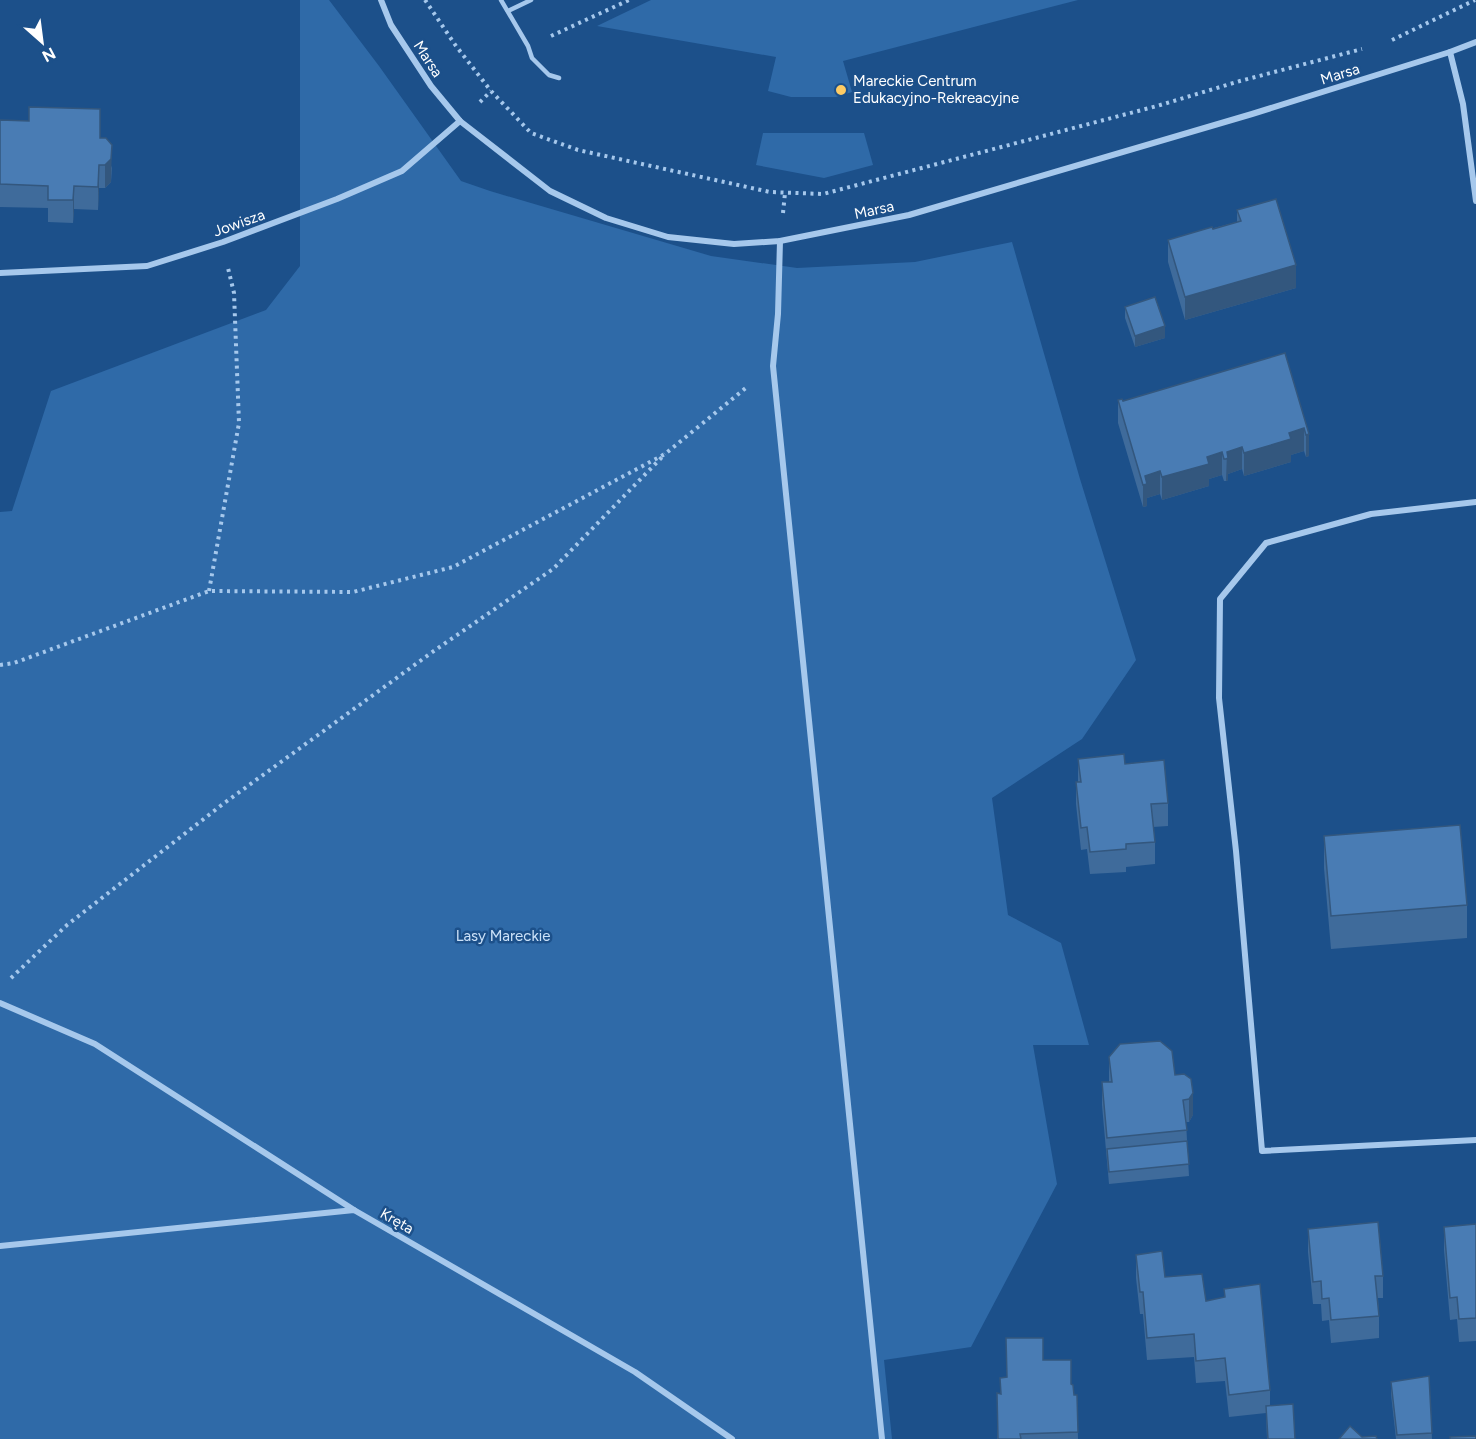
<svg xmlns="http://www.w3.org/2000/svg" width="1476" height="1439" font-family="Figtree,sans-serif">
	<rect width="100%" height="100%" fill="#1c508a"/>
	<g fill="#2f6aa8">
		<path d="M300,0H329L379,66L461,181L490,191L711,256L797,268L915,262L1012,242L1080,479L1136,660L1082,739L992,798L1008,915L1061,943L1089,1045H1033L1057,1184L971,1347L884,1360L892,1439H0V512L12,511L51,391L266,310L300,266Z"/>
		<path d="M651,0H1078L843,61L852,92L836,97H791L768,91L776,57L597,26Z"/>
		<path d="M763,133H864L873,165L824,178L756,165Z"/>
	</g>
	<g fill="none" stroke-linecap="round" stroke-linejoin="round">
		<g stroke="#a6c8ec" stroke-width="4" stroke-dasharray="3 4.5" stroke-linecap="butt">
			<path d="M425,0L456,46L491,91L531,133L578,150L770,192L823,194L1157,106L1240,81L1362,49"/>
			<path d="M551,36L629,0"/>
			<path d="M1392,40L1475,0"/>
			<path d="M480,102L491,91"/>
			<path d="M783,213L785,193"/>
			<path d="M209,591L239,423L234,293L228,268"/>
			<path d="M0,665L14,663L209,591L353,592L453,567L665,454L747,387"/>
			<path d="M11,978L67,925L223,804L431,653L553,569L665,454"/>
		</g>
		<g stroke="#a6c8ec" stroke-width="4.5">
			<path d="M501,0L528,46L532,58L549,75L559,78"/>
			<path d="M508,11L531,0"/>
		</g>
		<g stroke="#a6c8ec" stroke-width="6">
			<path d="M381,0L391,25L431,86L460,121L550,191L606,218L668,237L734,244L780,241L909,215L1252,114L1450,52L1476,42"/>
			<path d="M1450,52L1463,104L1476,201"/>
			<path d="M780,241L778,314L773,366L882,1439"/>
			<path d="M0,273L147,266L223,242L337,199L402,171L460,121"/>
			<path d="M1476,502L1371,514L1266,543L1220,599L1219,698L1236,851L1262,1151L1476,1140"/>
			<path d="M0,1003L95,1044L354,1210"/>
			<path d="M0,1246L354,1210L635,1372L732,1439"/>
		</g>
	</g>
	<g fill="#3f6b9b">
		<path d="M0,120L100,138L112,168L111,182L105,188H99L98,210L74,209L73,223L48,222V208L0,207Z"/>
		<path d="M1237,210L1296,288L1185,320L1168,262V240L1237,222Z"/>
		<path d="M1125,307L1165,338L1135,347L1125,318Z"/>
		<path d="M1285,353L1309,434V456L1306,457L1304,451L1291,455V462L1244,476L1242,469L1228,474V480L1226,481H1224L1222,475L1209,479V486L1162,500L1160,494L1147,498V506L1143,507L1118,423V400L1123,401Z"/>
		<path d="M1078,759L1125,764L1168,803V826L1153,827L1155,842V864L1126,867V872L1090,874L1087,849L1081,850L1076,804V782H1078Z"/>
		<path d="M1324,836L1467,905V938L1331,949L1324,868Z"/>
		<path d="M1109,1057L1175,1075L1184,1074L1193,1115L1189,1122H1186L1189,1176L1109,1184L1102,1105V1082H1109Z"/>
		<path d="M1476,1224V1341L1459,1342L1457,1319L1450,1320L1444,1250V1227Z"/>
		<path d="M1308,1229L1383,1276V1298H1378L1379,1316V1338L1331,1343L1329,1320L1322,1321L1321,1304H1313L1308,1252Z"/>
		<path d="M1136,1255L1165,1277L1206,1301L1224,1298V1289L1270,1390V1406L1295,1439H1267L1266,1413L1229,1417L1225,1381L1196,1383L1194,1357L1147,1360L1143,1314H1140L1136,1278Z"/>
		<path d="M1006,1338L1043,1360L1071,1384L1074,1395H1077L1078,1439H997V1393L1000,1394V1378L1007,1377Z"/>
		<path d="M1429,1376L1432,1439H1396L1391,1394V1382Z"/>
	</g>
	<g fill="#33577e">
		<path d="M112,145L111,182L105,188V165Z"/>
		<path d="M99,165V188L98,210V187Z"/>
		<path d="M74,186V209L73,223V200Z"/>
		<path d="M1296,265V288L1185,320V297Z"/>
		<path d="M1165,326V338L1135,347V336Z"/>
		<path d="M1304,428V451L1291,455V462L1244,476V453L1289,433Z"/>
		<path d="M1309,434V456L1306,457V435Z"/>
		<path d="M1242,447V469L1228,474V480L1226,481L1227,452Z"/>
		<path d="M1222,452V475L1209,479V486L1162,500V477L1207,457Z"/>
		<path d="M1160,471V494L1147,498V506L1143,507V485L1145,476Z"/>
		<path d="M1193,1093V1115L1189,1122V1099Z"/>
	</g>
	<g fill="#497cb4" stroke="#33577e" stroke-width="1.5">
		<path d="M29,107L100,109V138H106L112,145L111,159L105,165H99L98,187L74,186L73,200H48V186L0,184V120L29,121Z"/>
		<path d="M1276,199L1296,265L1185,297L1168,240L1212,227L1213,229L1241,221L1237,210Z"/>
		<path d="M1155,297L1165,326L1135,336L1125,307Z"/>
		<path d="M1285,353L1309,434L1306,435L1304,428L1289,433L1291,439L1244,453L1242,447L1227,452L1228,458L1226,459H1224L1222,452L1207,457L1209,464L1162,477L1160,471L1145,476L1147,484L1143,485L1118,400L1122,399L1123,401Z"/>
		<path d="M1124,754L1125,764L1164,760L1168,803L1151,804L1155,842L1126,844V849L1090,852L1087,827L1081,828L1076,782H1081L1078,759Z"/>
		<path d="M1460,825L1467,905L1331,916L1324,836Z"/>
		<path d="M1160,1041L1172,1051L1175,1075L1184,1074L1191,1079L1193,1093L1189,1099L1183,1100L1187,1130L1107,1138L1102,1082H1112L1109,1057L1120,1044Z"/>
		<path d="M1187,1141L1189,1164L1109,1172L1107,1149Z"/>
		<path d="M1378,1222L1383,1276H1375L1379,1316L1331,1320L1329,1298L1322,1299L1321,1281L1313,1282L1308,1229Z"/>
		<path d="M1476,1224V1318L1459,1319L1457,1297L1450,1298L1444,1227Z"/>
		<path d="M1162,1251L1165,1277L1202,1274L1206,1301L1225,1297L1224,1289L1260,1284L1270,1390L1229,1395L1225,1358L1196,1361L1194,1334L1147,1338L1143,1292H1140L1136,1255Z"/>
		<path d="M1006,1338H1043V1360H1071V1384L1073,1385L1074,1395H1077L1078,1432L1020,1434L1021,1439H998L997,1393L1001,1394L1000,1378L1007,1377Z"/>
		<path d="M1429,1376L1432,1433L1397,1435L1391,1382Z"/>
		<path d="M1293,1404L1295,1439H1268L1266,1406Z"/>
		<path d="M1350,1426L1362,1437L1376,1436L1377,1439H1339Z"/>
		<path d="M1476,1436V1439H1450V1437Z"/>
	</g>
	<circle fill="#fdcb64" stroke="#1c508a" stroke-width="2" cx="841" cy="90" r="6"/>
	<g text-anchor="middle" stroke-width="5" stroke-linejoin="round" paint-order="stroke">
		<g font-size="15" fill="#fff" stroke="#1c508a">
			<text transform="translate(428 59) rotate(57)" y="5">Marsa</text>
			<text transform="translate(1340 74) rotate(-17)" y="5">Marsa</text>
			<text transform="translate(874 210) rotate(-12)" y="5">Marsa</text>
			<text transform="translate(239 223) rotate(-20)" y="5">Jowisza</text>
			<text transform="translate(397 1221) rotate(30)" y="5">Kręta</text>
		</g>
		<g font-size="15" fill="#fff" stroke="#1c508a" text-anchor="start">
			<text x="853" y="86">Mareckie Centrum<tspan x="853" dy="17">Edukacyjno-Rekreacyjne</tspan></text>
		</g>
		<g font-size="15" fill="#cce2f9" stroke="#1c508a">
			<text x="503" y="941">Lasy Mareckie</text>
		</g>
	</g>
	<g transform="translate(42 42) rotate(152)" stroke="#1c508a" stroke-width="4.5" paint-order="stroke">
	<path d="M0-4.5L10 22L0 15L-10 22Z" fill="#ffffff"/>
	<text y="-9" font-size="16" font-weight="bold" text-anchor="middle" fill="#ffffff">N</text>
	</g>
</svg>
